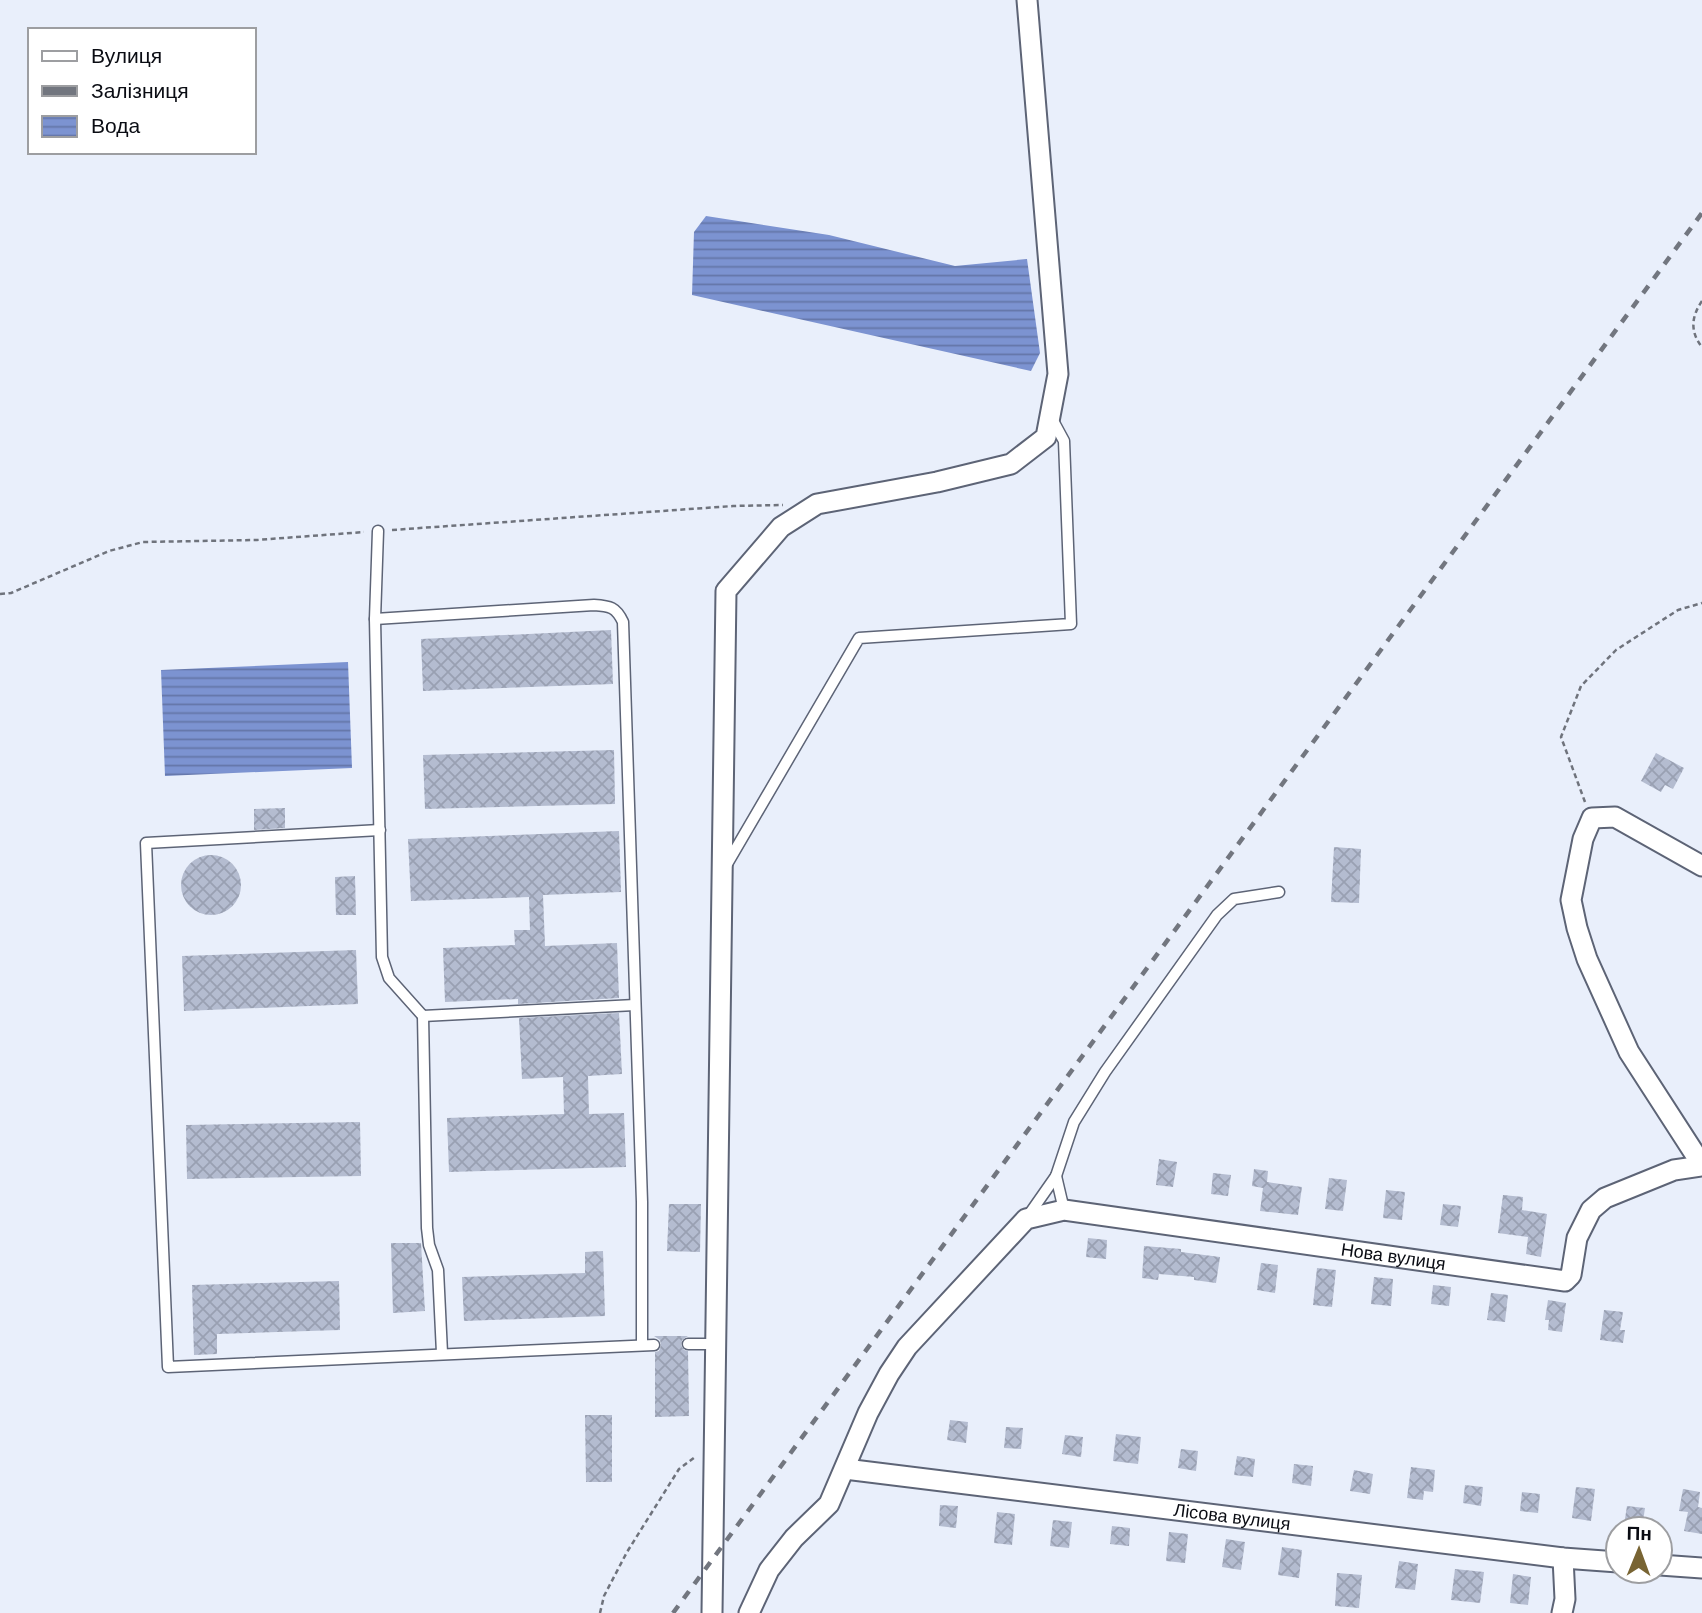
<svg xmlns="http://www.w3.org/2000/svg" width="1702" height="1613" font-family="'DM Sans',sans-serif">
	<defs>
		<pattern id="water-rules" width="6" height="5" patternUnits="userSpaceOnUse" patternTransform="scale(1.75)"><rect width="6" height="5" fill="#7c93d1"/><path d="M0 2.5h6" fill="none" stroke="#6476a8"/></pattern>
		<pattern id="building-cross-hatch" width="8" height="8" patternUnits="userSpaceOnUse" patternTransform="scale(1.75)"><rect width="8" height="8" fill="#b4bcd0"/><path d="M0 0l8 8M0 8l8-8" fill="none" stroke="#99a0b2"/></pattern>
	</defs>
	<rect width="100%" height="100%" fill="#e9effb"/>
	<g fill="url(#water-rules)">
		<path d="M706,216L829,235L955,266L1027,259L1040,353L1031,371L692,295L694,232Z"/>
		<path d="M348,662L352,768L165,776L161,670Z"/>
	</g>
	<g fill="url(#building-cross-hatch)">
		<path d="M611,630L613,684L423,691L421,639Z"/>
		<path d="M614,750L615,804L425,809L423,755Z"/>
		<path d="M1656,753L1684,768L1673,789L1665,785L1661,792L1641,781Z"/>
		<path d="M285,808V828L254,830V809Z"/>
		<path d="M619,831L621,892L543,895L545,946L617,943L619,998L518,1004V999L445,1002L443,948L515,945L514,930H530L529,897L411,901L408,839Z"/>
		<path d="M1334,847L1361,849L1359,903L1331,902Z"/>
		<circle cx="211" cy="885" r="30"/>
		<path d="M355,876L356,915H336L335,877Z"/>
		<path d="M356,950L358,1004L184,1011L182,956Z"/>
		<path d="M619,1013L622,1074L588,1076L589,1114L624,1113L626,1167L449,1172L447,1118L564,1114L563,1077L522,1079L519,1018Z"/>
		<path d="M360,1122L361,1176L187,1179L186,1125Z"/>
		<path d="M1159,1159L1177,1162L1173,1187L1156,1185Z"/>
		<path d="M1254,1169L1268,1171L1267,1182L1302,1187L1298,1215L1260,1211L1263,1188L1252,1186Z"/>
		<path d="M1213,1173L1231,1175L1228,1196L1211,1194Z"/>
		<path d="M1329,1178L1347,1180L1343,1211L1325,1209Z"/>
		<path d="M1386,1190L1405,1192L1402,1220L1383,1218Z"/>
		<path d="M1503,1195L1523,1197L1522,1210L1547,1214L1541,1257L1526,1254L1528,1237L1498,1233Z"/>
		<path d="M669,1204H701L700,1252L667,1251Z"/>
		<path d="M1443,1204L1461,1206L1458,1227L1440,1225Z"/>
		<path d="M1088,1238L1107,1240L1106,1259L1086,1257Z"/>
		<path d="M391,1243H421L425,1311L393,1313Z"/>
		<path d="M1144,1246L1181,1249V1252L1220,1257L1216,1283L1194,1280V1277L1159,1274L1158,1280L1142,1278Z"/>
		<path d="M603,1251L605,1316L464,1321L462,1277L585,1273V1252Z"/>
		<path d="M1261,1263L1278,1265L1275,1293L1257,1290Z"/>
		<path d="M1317,1268L1336,1270L1332,1307L1313,1305Z"/>
		<path d="M1374,1277L1393,1279L1391,1306L1371,1304Z"/>
		<path d="M339,1281L340,1330L217,1334V1354L194,1355L192,1285Z"/>
		<path d="M1433,1285L1451,1287L1449,1306L1431,1304Z"/>
		<path d="M1491,1293L1508,1295L1505,1322L1487,1320Z"/>
		<path d="M1548,1300L1566,1303L1562,1332L1548,1330L1549,1320H1545Z"/>
		<path d="M1604,1310L1623,1312L1620,1330H1625L1623,1343L1600,1340Z"/>
		<path d="M654,1336H688L682,1340L681,1345L684,1350L688,1351L689,1416L655,1417V1352L659,1351L661,1345L660,1340Z"/>
		<path d="M585,1415H612V1482H586Z"/>
		<path d="M950,1420L968,1422L966,1443L947,1440Z"/>
		<path d="M1006,1427L1023,1428L1021,1449L1004,1448Z"/>
		<path d="M1116,1434L1141,1437L1138,1464L1113,1461Z"/>
		<path d="M1065,1435L1083,1437L1081,1457L1062,1454Z"/>
		<path d="M1181,1449L1198,1451L1196,1471L1178,1468Z"/>
		<path d="M1237,1456L1255,1459L1253,1477L1234,1475Z"/>
		<path d="M1294,1464L1313,1466L1311,1486L1292,1483Z"/>
		<path d="M1411,1467L1435,1470L1433,1492L1424,1491L1423,1500L1407,1498Z"/>
		<path d="M1354,1470L1373,1474L1370,1494L1350,1491Z"/>
		<path d="M1465,1485L1483,1487L1481,1506L1463,1503Z"/>
		<path d="M1576,1487L1595,1489L1591,1521L1572,1518Z"/>
		<path d="M1683,1489L1700,1492L1698,1507L1702,1508V1534L1684,1531L1688,1512L1679,1511Z"/>
		<path d="M1522,1492L1540,1494L1538,1513L1520,1511Z"/>
		<path d="M940,1505L958,1506L956,1528L939,1526Z"/>
		<path d="M1627,1506L1645,1508L1642,1528L1624,1525Z"/>
		<path d="M997,1512L1015,1514L1012,1545L994,1543Z"/>
		<path d="M1053,1520L1072,1522L1069,1548L1050,1546Z"/>
		<path d="M1112,1526L1130,1528L1129,1546L1110,1544Z"/>
		<path d="M1169,1532L1188,1534L1185,1563L1166,1561Z"/>
		<path d="M1226,1539L1245,1542L1241,1570L1222,1567Z"/>
		<path d="M1282,1547L1302,1550L1299,1578L1278,1575Z"/>
		<path d="M1399,1561L1418,1564L1415,1590L1395,1588Z"/>
		<path d="M1455,1569L1484,1572L1480,1603L1451,1600Z"/>
		<path d="M1337,1573L1362,1575L1359,1608L1335,1606Z"/>
		<path d="M1513,1574L1531,1577L1528,1605L1510,1603Z"/>
	</g>
	<g fill="none" stroke-linecap="round" stroke-linejoin="round">
		<defs>
			<g id="service">
				<path d="M378,531L375,619L382,957L389,978L423,1016L635,1005"/>
				<path d="M375,619L594,605C610,606 616,607 623,622L642,1202V1345"/>
				<path d="M380,830L146,843L168,1367L654,1345"/>
				<path d="M727,864L859,638L1071,624L1064,441L1051,417"/>
				<path d="M423,1016L427,1228L429,1245L438,1270L442,1353"/>
				<path d="M1056,1176L1064,1210"/>
				<path d="M1028,1216L1056,1176L1074,1122L1105,1072L1217,915L1234,899L1279,892"/>
				<path d="M688,1344H717"/>
			</g>
			<g id="minor">
				<path d="M1702,866L1615,817L1592,818L1583,839L1571,900L1577,928L1587,959L1629,1052L1702,1165"/>
				<path id="s1" d="M845,1469L1563,1558L1618,1562"/>
				<path d="M1660,1565L1702,1568"/>
				<path d="M712,1613L726,591L781,527L817,504L937,482L1011,464L1046,437L1058,374L1027,0"/>
				<path id="s2" d="M749,1613L769,1570L794,1538L829,1504L868,1413L889,1374L907,1347L1026,1219L1064,1210L1565,1281L1571,1275L1577,1238L1591,1210L1605,1198L1674,1170L1702,1166"/>
				<path d="M1562,1613L1565,1599L1563,1558"/>
			</g>
		</defs>
		<use href="#service" stroke="#5d6476" stroke-width="13"/>
		<use href="#minor" stroke="#5d6476" stroke-width="23"/>
		<g stroke="#6f737c" stroke-width="2.5" stroke-dasharray="5 3.5" stroke-linecap="butt">
			<path d="M1702,301C1691,317 1690,332 1702,347"/>
			<path d="M392,530L733,506L783,505"/>
			<path d="M0,594L11,593L109,551L143,542L257,540L364,532"/>
			<path d="M1585,802L1561,737L1581,686L1616,650L1678,610L1702,603"/>
			<path d="M600,1613L604,1596L627,1552L679,1469L695,1457"/>
		</g>
		<use href="#service" stroke="#fff" stroke-width="10"/>
		<use href="#minor" stroke="#fff" stroke-width="19"/>
		<path stroke="#72767f" stroke-width="4.5" stroke-dasharray="9 9" stroke-linecap="butt" d="M673,1613L1702,213"/>
	</g>
	<g text-anchor="middle" stroke-width="5" stroke-linejoin="round" paint-order="stroke">
		<g font-size="18" fill="#0a0c13" stroke="#fff">
			<text dy="6" stroke="none"><textPath href="#s2" startOffset="859">Нова вулиця</textPath></text>
			<text dy="6" stroke="none"><textPath href="#s1" startOffset="390">Лісова вулиця</textPath></text>
		</g>
	</g>
	<rect x="28" y="28" width="228" height="126" fill="#ffffff" stroke="#9d9ea1" stroke-width="2"/>
	<rect x="42" y="51" width="35" height="10" fill="#ffffff" stroke="#9d9ea1" stroke-width="2"/>
	<text x="91" y="63" font-size="21" fill="#0a0c13">Вулиця</text>
	<rect x="42" y="86" width="35" height="10" fill="#72767f" stroke="#9d9ea1" stroke-width="2"/>
	<text x="91" y="98" font-size="21" fill="#0a0c13">Залізниця</text>
	<rect x="42" y="116" width="35" height="21" fill="url(#water-rules)" stroke="#9d9ea1" stroke-width="2"/>
	<text x="91" y="133" font-size="21" fill="#0a0c13">Вода</text>
	<g transform="translate(1639 1550) rotate(1)"><circle r="33" fill="#ffffff" stroke="#9d9ea1" stroke-width="2"/>
	<path d="M0-5L12 26L0 18L-12 26Z" fill="#786433"/>
	<text y="-10" font-size="19" font-weight="bold" text-anchor="middle" fill="#0a0c13">Пн</text>
	</g>
</svg>
